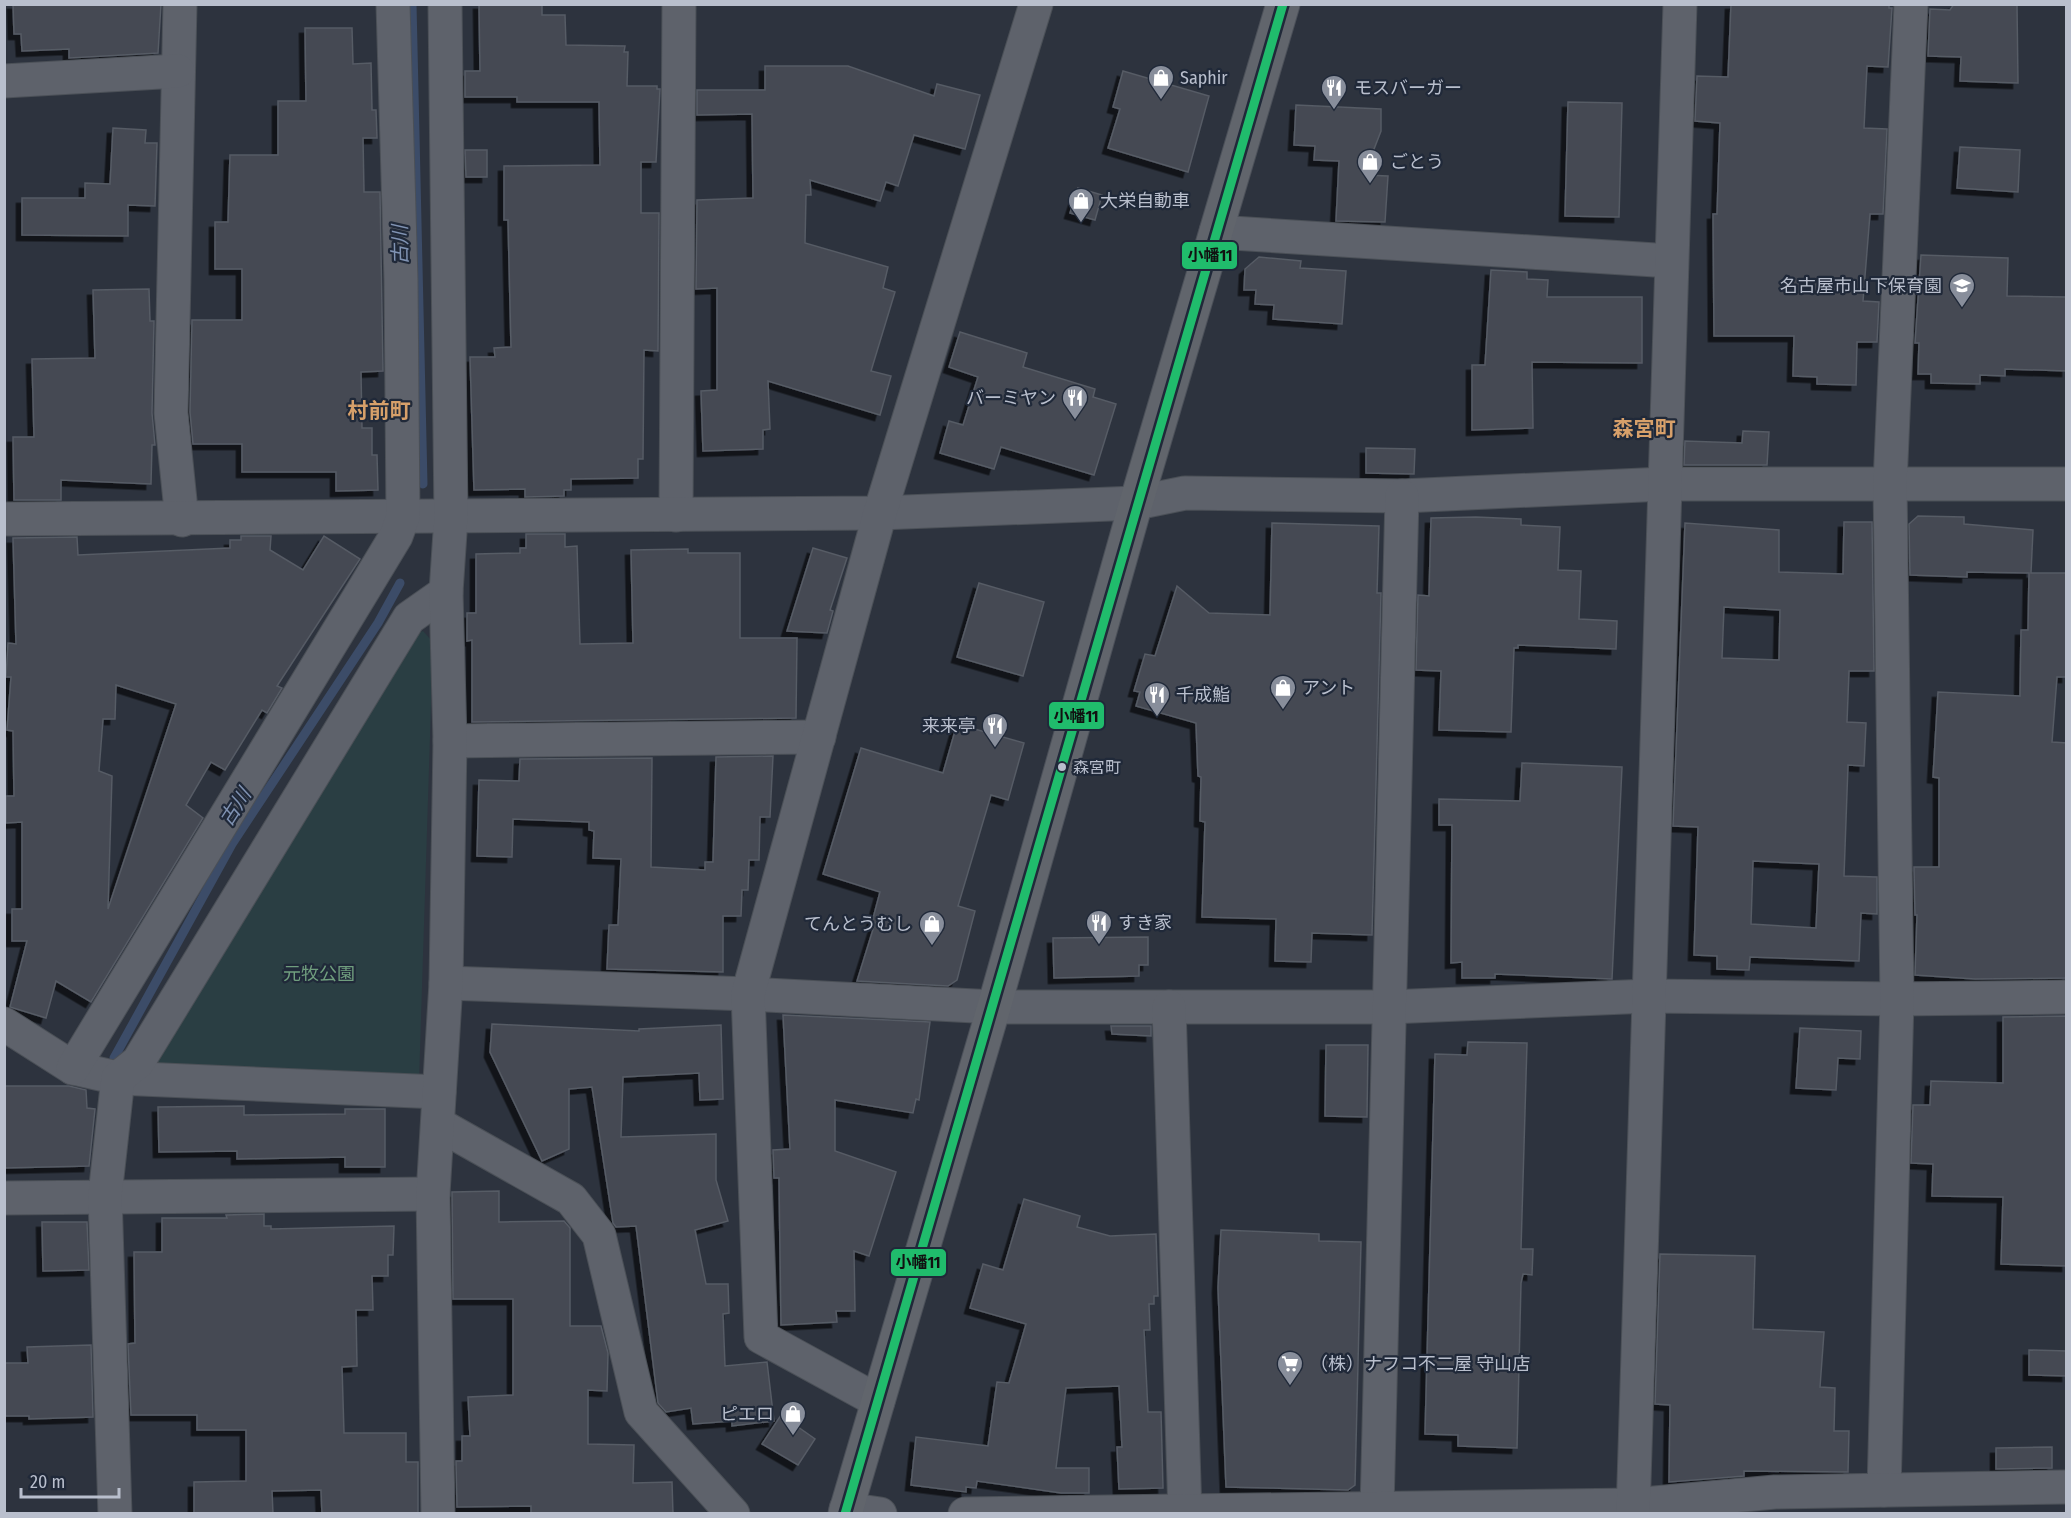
<svg xmlns="http://www.w3.org/2000/svg" width="2071" height="1518" font-family="'Fira Sans Condensed','Noto Sans JP',sans-serif">
	<defs>
		<filter id="shadow"><feDropShadow dx="-5.5" dy="5.5" stdDeviation="0" flood-color="#0009"/></filter>
	</defs>
	<rect width="100%" height="100%" fill="#2d333e"/>
	<path fill="#2a3e43" d="M423,631L433,642L419,1082L149,1068L407,638Z"/>
	<g fill="none" stroke-linecap="round" stroke-linejoin="round">
		<g stroke="#3c4c68" stroke-width="9">
			<path d="M412,4L423,484"/>
			<path d="M114,1058L232,844L378,623L400,583"/>
		</g>
	</g>
	<g fill="#454952" stroke="#565b65" stroke-width="1.5" fill-rule="evenodd" filter="url(#shadow)">
		<path d="M13,4H161L158,53L69,58V49L22,51L21,34H14Z"/>
		<path d="M479,4H542V15H565L566,45L625,46L624,52H628L627,86H657V89H660L656,162H641V213H659L658,351L644,350L643,459H638V478L571,479V490H564V496L525,497V489L474,490L470,357H495L494,348L511,347L508,220H504V166L600,165L599,102H517V97H465V71H480Z"/>
		<path d="M1731,4H1889V8H1892L1888,67L1867,66L1864,128L1887,129L1883,214H1870L1863,301L1879,302L1877,342H1857L1856,385L1817,384V377L1793,376L1794,336H1714L1713,214H1717L1720,123L1695,121L1697,76L1728,77Z"/>
		<path d="M1954,4H2017L2018,83L1960,81L1961,57L1928,56L1930,9L1950,10Z"/>
		<path d="M305,28H352L353,64L371,63L372,110H376L377,138H363L364,192H380L383,371L361,372L362,428H372V455H377L378,490L336,491V472H242V444H193L190,412L192,320H242V269H215V222H228L230,155H278V101H306Z"/>
		<path d="M765,66H848L934,96L937,84L980,95L965,149L914,135L898,186L886,182L880,201L810,180L811,195H806L805,243L888,267L883,288L895,292L871,371L891,376L880,415L768,381L770,429L763,430V449L703,451L701,391L717,390V288L696,289L697,200L753,198L752,114L697,115V90H765Z"/>
		<path d="M1123,71L1209,96L1188,172L1108,148L1120,109L1113,107Z"/>
		<path d="M1568,102L1622,103L1619,217L1565,216Z"/>
		<path d="M1296,105L1381,109V131L1364,175L1388,176L1385,222L1336,221L1339,161L1314,160L1315,146L1294,145Z"/>
		<path d="M113,128L146,130L145,143H157L155,206L128,205V236L22,235V198H85V183L110,184Z"/>
		<path d="M1960,147L2020,150L2018,192L1957,188Z"/>
		<path d="M465,150H487V177H466Z"/>
		<path d="M1078,188L1102,195L1095,220L1070,213Z"/>
		<path d="M1921,255L2008,258L2007,296L2067,297V371L2005,369V376L1980,375V384L1931,383V374H1918L1919,343H1915Z"/>
		<path d="M1259,257L1301,261L1300,268L1346,271L1342,324L1273,319L1274,305L1255,304L1256,290H1244L1245,269Z"/>
		<path d="M1491,270L1527,272V279L1548,280L1547,297H1642V363L1532,362L1533,428L1472,430V365H1485Z"/>
		<path d="M149,289L150,321H154L152,413L155,445H152L151,484L61,480V500H14L13,437H34L32,359L95,358L93,290Z"/>
		<path d="M960,332L1027,353L1023,367L1095,389L1093,397L1116,404L1094,475L1001,447L994,469L940,453L949,421L963,425L978,377L949,367Z"/>
		<path d="M1743,431L1769,432L1767,465H1684L1685,441L1742,443Z"/>
		<path d="M1366,448L1415,449L1414,474L1366,473Z"/>
		<path d="M1918,516L1964,517V524L2033,530L2031,573H2067V677H2057L2052,742L2067,743V978L1975,979L1915,975L1917,915H1915L1914,867H1939V778L1933,777L1938,692L2020,696L2021,630H2028L2029,573L1967,572V577L1910,575L1909,524Z"/>
		<path d="M1476,517L1521,519V525L1560,527L1558,570L1581,571L1579,619L1617,621L1616,649L1518,645V648H1514L1511,732L1439,730L1441,671L1416,670L1418,595L1429,596L1431,518Z"/>
		<path d="M1844,522H1872L1874,671H1849L1847,722L1866,723L1864,766L1848,765L1844,876L1877,877V914L1861,913L1859,961L1750,957L1749,970L1717,969V956L1694,955L1698,827L1673,826L1685,523L1779,530V572L1843,574ZM1724,607L1780,610L1779,660L1722,658ZM1753,861L1819,864L1816,928L1751,924Z"/>
		<path d="M1272,523L1379,526L1377,593H1381L1372,935L1312,933L1311,962L1275,961L1276,919L1202,917L1205,822L1200,821L1201,777L1198,776L1196,723L1136,706L1140,692L1134,691L1145,654L1155,656L1177,586L1209,613L1270,615Z"/>
		<path d="M526,534H565V547L577,546L580,644L633,643L631,550L688,549V553H740V638H797L796,718L472,722V640L467,641V613H476V554L520,553V548H526Z"/>
		<path d="M241,536H271L270,550L303,570L324,536L360,559L277,686L282,688L267,713L262,710L225,770L211,762L186,805L203,818L91,1002L56,981L46,1018L10,1007L27,941H12V909H22V822L6,823V796H14L13,731L7,730L11,677H6L8,643L16,644L13,538L77,537L78,555L230,548V540H241ZM116,685L176,704L108,909L112,776L99,771L103,719H115Z"/>
		<path d="M813,548L847,558L830,610L833,611L827,633L787,631Z"/>
		<path d="M979,583L1044,602L1023,676L957,657Z"/>
		<path d="M957,724L1024,743L1008,800L991,795L958,906L975,911L957,980L948,986L857,981L875,923L872,922L880,892L823,874L861,748L943,773Z"/>
		<path d="M773,756L770,817H760L759,860H749L748,890H742L741,916H723V972L607,969L609,925H618L621,859L593,858L594,831L589,830V822L513,819L512,857L477,856L479,780L519,781L520,759L652,758L651,867L705,870V862H713L716,757Z"/>
		<path d="M1522,763L1622,767L1612,979L1495,974V978H1462V962L1451,963L1452,825H1439V799L1520,801Z"/>
		<path d="M1148,937V965H1139V976L1054,978L1053,938Z"/>
		<path d="M783,1015L930,1022L919,1100L916,1099L913,1113L835,1100V1151L896,1172L869,1256L854,1251L855,1311H836L837,1322L781,1325L779,1178H774L773,1150L790,1149Z"/>
		<path d="M2067,1016V1266L2001,1264L2003,1197L1932,1196L1933,1164L1911,1163L1913,1105H1930L1931,1081L2003,1083V1017Z"/>
		<path d="M492,1024L639,1031V1029L721,1025L723,1099L700,1100L699,1073L623,1077L621,1137L716,1134V1180L728,1221L695,1230L706,1284H728L729,1313L723,1314L725,1366L767,1362L774,1421L732,1426V1421L693,1424L691,1408L666,1412L658,1403L636,1226L616,1227L613,1223L592,1087L569,1089V1149L542,1161L490,1052Z"/>
		<path d="M1111,1026H1151V1036L1112,1034Z"/>
		<path d="M1800,1028L1861,1031L1860,1059L1838,1058L1836,1090L1796,1088Z"/>
		<path d="M1468,1042L1527,1043L1521,1249H1533L1532,1275L1523,1274L1521,1283L1517,1448L1458,1446V1435L1425,1434L1435,1054L1467,1055Z"/>
		<path d="M1326,1045H1368L1367,1117L1325,1116Z"/>
		<path d="M4,1086H69L86,1090L87,1108L95,1109L89,1166L4,1168Z"/>
		<path d="M244,1106V1115L345,1114V1109H385V1167H345V1157L237,1159V1151L159,1152L158,1107Z"/>
		<path d="M499,1191V1222L564,1221L570,1228V1326H601L608,1353L607,1391L588,1390V1444L634,1445L633,1483L672,1482L673,1514H531V1506L457,1507L456,1461H462V1436H470L468,1397L513,1395V1299H453L452,1192Z"/>
		<path d="M1024,1199L1080,1216L1077,1227L1110,1236L1156,1234L1158,1296H1154V1304H1149L1150,1330H1144L1148,1412H1161L1163,1488L1119,1489L1117,1447H1122L1119,1386L1066,1388L1056,1468H1089V1493H1061L977,1481L976,1488L966,1487V1492L911,1485L916,1437L988,1446L997,1382L1009,1383L1026,1324L970,1308L983,1264L1003,1270Z"/>
		<path d="M264,1214V1226H271V1229L394,1226L393,1255H388V1276H372L373,1310H356L357,1366L342,1367L344,1433H406V1462H418V1514H322L321,1490L272,1491L273,1514H194V1482L246,1481V1430H197V1415H131L128,1344L135,1343L134,1252H162V1218H227L226,1215Z"/>
		<path d="M42,1222H87L89,1270L43,1271Z"/>
		<path d="M1221,1230L1319,1234V1241L1361,1242L1355,1485L1348,1490L1226,1487L1218,1288Z"/>
		<path d="M1660,1254L1755,1256L1753,1329L1824,1332L1820,1387L1835,1388L1834,1431H1849L1848,1472L1744,1471V1476L1669,1482L1670,1405L1655,1404Z"/>
		<path d="M91,1345L93,1417L29,1419V1416H4V1363H28L27,1347Z"/>
		<path d="M2029,1350L2067,1351V1376L2029,1375Z"/>
		<path d="M781,1415L815,1439L798,1465L762,1444Z"/>
		<path d="M2052,1447V1468L1996,1469V1448Z"/>
	</g>
	<g fill="none" stroke-linecap="round" stroke-linejoin="round">
		<defs>
			<g id="minor">
				<path d="M180,4L171,413L182,520"/>
				<path d="M4,81L178,71"/>
				<path d="M1216,232L1671,261"/>
				<path d="M676,515L679,4"/>
				<path d="M4,519L880,513L1136,503L1185,493L1402,496L1664,484H2066"/>
				<path d="M450,741L819,737"/>
				<path d="M446,983L748,994L994,1007H1389L1649,996L1897,999L2066,997"/>
				<path d="M1169,1007L1185,1514"/>
				<path d="M4,1024L73,1068L118,1078L439,1092"/>
				<path d="M73,1068L364,589L396,536L403,517L401,280L393,4"/>
				<path d="M438,1124L571,1199L599,1235L641,1412L733,1514"/>
				<path d="M4,1198L433,1194"/>
				<path d="M878,1401L761,1337L748,994L880,513L1036,4"/>
				<path d="M1884,1490L1897,999L1890,484L1911,4"/>
				<path d="M846,1509L880,1514"/>
				<path d="M1377,1509L1402,496"/>
				<path d="M115,1514L105,1195L118,1078L138,1062L409,618L446,592"/>
				<path d="M438,1514L433,1194L446,983L450,741L446,592L451,517L445,4"/>
				<path d="M965,1514L1633,1505L1775,1492L2066,1487"/>
				<path d="M1633,1514L1680,4"/>
			</g>
			<path id="primary" d="M845,1514L994,1007L1136,503L1283,4"/>
		</defs>
		<use href="#minor" stroke="#4b5057" stroke-width="35"/>
		<use href="#primary" stroke="#4b5059" stroke-width="35"/>
		<use href="#minor" stroke="#5e626b" stroke-width="33"/>
		<use href="#primary" stroke="#61656c" stroke-width="33"/>
		<defs>
			<path id="bus-1" d="M845,1514C993,1011 1135,507 1283,4"/>
		</defs>
		<use href="#bus-1" stroke="#202939" stroke-width="14"/>
		<use href="#bus-1" stroke="#20bc6c" stroke-width="9"/>
	</g>
	<defs>
		<symbol id="shop-pin" viewBox="-11 -11 22 30"><path d="M0 17L-7.5 6A9.5 9.5 0 1 1 7.5 6Z" fill="#888e9b" stroke="#202939"/><path d="M-5-2.5h2.3a2.7 3.5 0 0 1 5.4 0H5L5.5 6h-11ZM-1.5-2.5h3a1.5 2.3 0 0 0-3 0Z" fill="#fff"/></symbol>
		<symbol id="restaurant-pin" viewBox="-11 -11 22 30"><path d="M0 17L-7.5 6A9.5 9.5 0 1 1 7.5 6Z" fill="#888e9b" stroke="#202939"/><path d="M-5-6h1v4h1v-4h1v4h1v-4h1v5L-1.5 .5V6h-2V.5L-5-1ZM5-6V6H3V1.5H1.5Q1.5-4 5-6Z" fill="#fff"/></symbol>
		<symbol id="school-pin" viewBox="-11 -11 22 30"><path d="M0 17L-7.5 6A9.5 9.5 0 1 1 7.5 6Z" fill="#888e9b" stroke="#202939"/><path d="M0-5L7-2L0 1L-7-2ZM-4 1L0 2.5L4 1V4Q0 6-4 4Z" fill="#fff"/></symbol>
		<symbol id="supermarket-pin" viewBox="-11 -11 22 30"><path d="M0 17L-7.5 6A9.5 9.5 0 1 1 7.5 6Z" fill="#888e9b" stroke="#202939"/><path d="M-6-5.5h2.5l.6 2H6L4.5 2H-2.5L-4.4-4H-6ZM-1.5 3.2a1.3 1.3 0 1 0 .1 0ZM3 3.2a1.3 1.3 0 1 0 .1 0Z" fill="#fff"/></symbol>
	</defs>
	<g fill-rule="evenodd">
		<use href="#shop-pin" x="1146" y="63" width="30" height="40"/>
		<use href="#restaurant-pin" x="1319" y="73" width="30" height="40"/>
		<use href="#shop-pin" x="1355" y="147" width="30" height="40"/>
		<use href="#shop-pin" x="1066" y="186" width="30" height="40"/>
		<use href="#school-pin" x="1947" y="271" width="30" height="40"/>
		<use href="#restaurant-pin" x="1060" y="383" width="30" height="40"/>
		<use href="#shop-pin" x="1268" y="673" width="30" height="40"/>
		<use href="#restaurant-pin" x="1142" y="680" width="30" height="40"/>
		<use href="#restaurant-pin" x="980" y="711" width="30" height="40"/>
		<use href="#restaurant-pin" x="1084" y="908" width="30" height="40"/>
		<use href="#shop-pin" x="917" y="909" width="30" height="40"/>
		<use href="#supermarket-pin" x="1275" y="1349" width="30" height="40"/>
		<use href="#shop-pin" x="778" y="1399" width="30" height="40"/>
	</g>
	<circle fill="#b9bfcd" stroke="#202939" stroke-width="2" cx="1062" cy="767" r="5"/>
	<g text-anchor="middle" stroke-width="4.5" stroke-linejoin="round" paint-order="stroke">
		<g font-size="16" fill="#b9bfcd" stroke="#202939" text-anchor="start">
			<text x="1073" y="773">森宮町</text>
		</g>
		<g font-size="18" fill="#b9bfcd" stroke="#202939" text-anchor="start">
			<text x="1180" y="84">Saphir</text>
			<text x="1354" y="94">モスバーガー</text>
			<text x="1390" y="168">ごとう</text>
			<text x="1100" y="207">大栄自動車</text>
			<text x="1942" y="292" text-anchor="end">名古屋市山下保育園</text>
			<text x="1056" y="404" text-anchor="end">バーミヤン</text>
			<text x="1302" y="694">アント</text>
			<text x="1176" y="701">千成鮨</text>
			<text x="976" y="732" text-anchor="end">来来亭</text>
			<text x="1118" y="929">すき家</text>
			<text x="912" y="930" text-anchor="end">てんとうむし</text>
			<text x="1310" y="1370">（株）ナフコ不二屋 守山店</text>
			<text x="774" y="1420" text-anchor="end">ピエロ</text>
		</g>
		<g font-size="18" fill="#709e7e" stroke="#202939">
			<text x="319" y="980">元牧公園</text>
		</g>
		<g font-size="20" font-style="italic" fill="#8093b3" stroke="#202939">
			<text transform="translate(400 245) rotate(-91)" y="7">古川</text>
			<text transform="translate(235 807) rotate(-57)" y="7">古川</text>
		</g>
		<g font-size="21" font-weight="bold" fill="#d7a06a" stroke="#202939">
			<text x="379" y="418">村前町</text>
			<text x="1644" y="436">森宮町</text>
		</g>
	</g>
	<g stroke="#202939" stroke-width="2">
		<rect x="1181" y="241" width="57" height="29" rx="6" fill="#20bc6c"/>
		<rect x="1048" y="701" width="57" height="29" rx="6" fill="#20bc6c"/>
		<rect x="890" y="1248" width="57" height="29" rx="6" fill="#20bc6c"/>
	</g>
	<g font-size="16" text-anchor="middle" font-weight="bold" fill="#111">
		<text x="1210" y="261">小幡11</text>
		<text x="1076" y="722">小幡11</text>
		<text x="918" y="1268">小幡11</text>
	</g>
	<rect width="2071" height="1518" fill="none" stroke="#b9bfcd" stroke-width="12"/>
	<path d="M21 1488v9h98v-9" fill="none" stroke="#b9bfcd" stroke-width="3"/>
	<text x="30" y="1488" font-size="18" fill="#b9bfcd" stroke="#202939" stroke-width="4.5" paint-order="stroke">20 m</text>
</svg>
